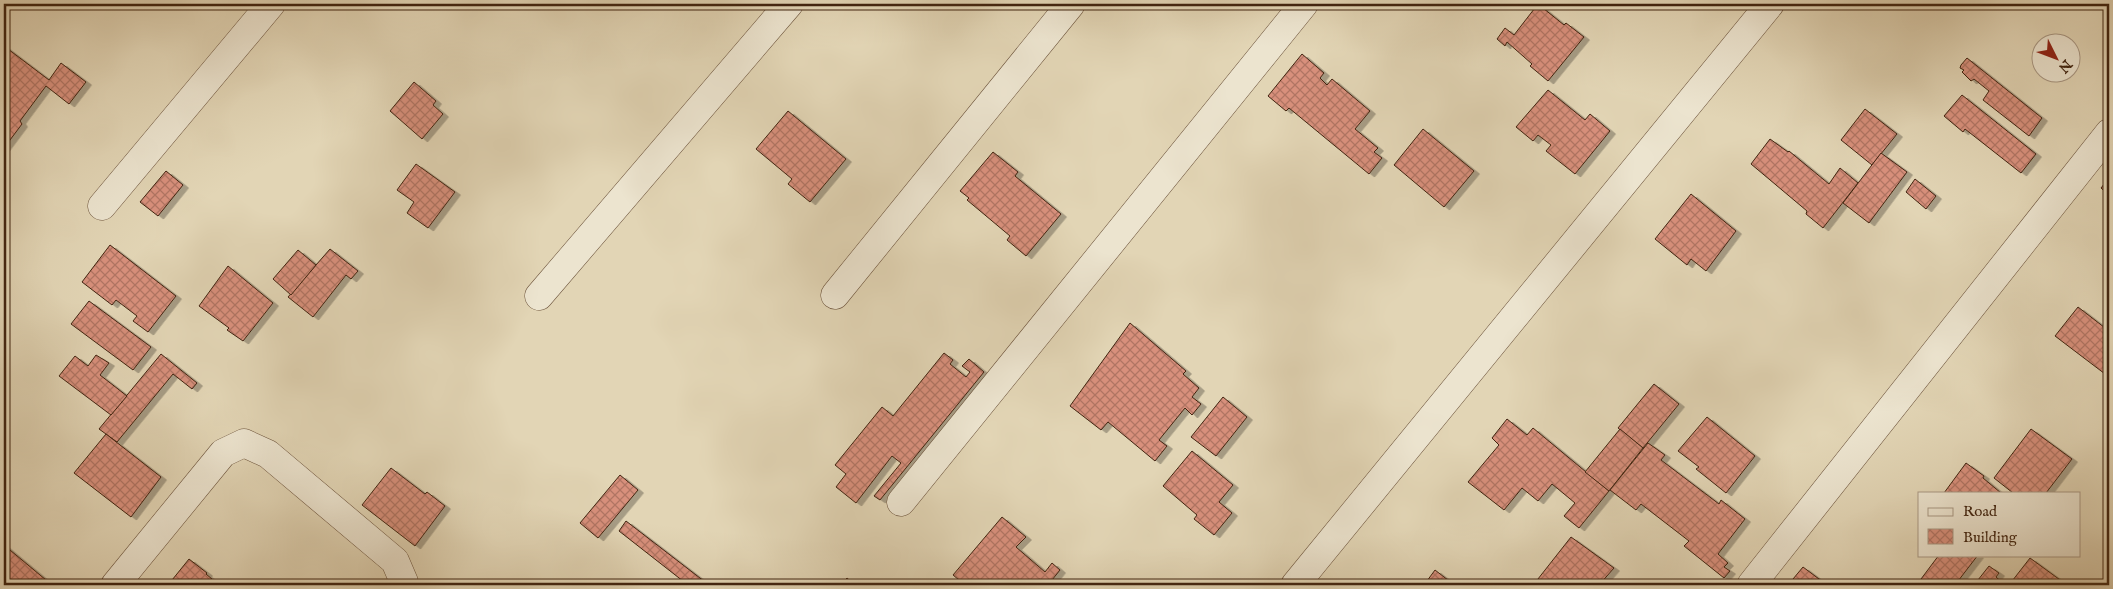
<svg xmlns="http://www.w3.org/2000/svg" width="2113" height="589" font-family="'IM FELL English',serif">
	<defs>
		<pattern id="building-cross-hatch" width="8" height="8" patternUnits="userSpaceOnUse" patternTransform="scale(1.25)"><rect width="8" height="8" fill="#d8907c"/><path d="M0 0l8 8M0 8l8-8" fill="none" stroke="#b17564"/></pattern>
		<filter id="shadow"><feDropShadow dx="5.5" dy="3" stdDeviation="0" flood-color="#0004"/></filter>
	</defs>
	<rect width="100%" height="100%" fill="#e2d5b5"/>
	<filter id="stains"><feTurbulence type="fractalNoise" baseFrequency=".004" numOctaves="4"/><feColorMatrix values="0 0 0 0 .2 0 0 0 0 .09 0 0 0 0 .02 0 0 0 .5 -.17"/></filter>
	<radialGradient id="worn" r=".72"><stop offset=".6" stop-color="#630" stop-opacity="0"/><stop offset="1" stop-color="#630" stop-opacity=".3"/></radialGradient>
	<g fill="url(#building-cross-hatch)" stroke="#412410" filter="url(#shadow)">
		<path d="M1538,4L1564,25L1566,23L1584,37L1548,81L1530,66L1532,64L1507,42L1505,46L1497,39L1505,28L1514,35Z"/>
		<path d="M4,46L49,80L61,63L86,82L69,104L46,86L20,121L22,124L4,148Z"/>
		<path d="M1302,54L1324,73L1320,78L1327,85L1332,79L1370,111L1355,129L1378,148L1374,152L1382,158L1369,174L1289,108L1286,111L1268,96Z"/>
		<path d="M1967,58L2042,118L2029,136L1983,100L1989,91L1974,79L1971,81L1962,72L1964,70L1960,68L1961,65Z"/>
		<path d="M414,82L436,101L433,105L443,114L422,139L390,111Z"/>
		<path d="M1548,90L1585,120L1590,114L1610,131L1575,174L1546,151L1551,145L1538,135L1533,141L1516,127Z"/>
		<path d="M1962,95L2036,154L2021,173L1965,129L1963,132L1944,116Z"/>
		<path d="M1865,109L1897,134L1872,165L1841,140Z"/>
		<path d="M788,111L846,159L810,202L788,184L792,179L756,149Z"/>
		<path d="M1423,129L1474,171L1444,207L1394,165Z"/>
		<path d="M1770,139L1788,152L1789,151L1829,184L1840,168L1858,183L1823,228L1806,214L1807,211L1751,164Z"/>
		<path d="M993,152L1018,172L1015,176L1061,214L1026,256L1007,240L1010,236L967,200L969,198L960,191Z"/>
		<path d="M1881,153L1907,172L1869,223L1843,203Z"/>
		<path d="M416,164L455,192L428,228L407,213L414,202L397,190Z"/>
		<path d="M166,171L183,185L158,216L140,202Z"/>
		<path d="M2109,178V195L2101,188Z"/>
		<path d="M1915,179L1936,196L1926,209L1906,192Z"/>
		<path d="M1691,194L1736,231L1706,271L1691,259L1687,265L1655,239Z"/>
		<path d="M110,245L176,296L148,332L133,321L137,316L116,300L112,305L82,282Z"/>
		<path d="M330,249L358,271L351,279L346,275L313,317L288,297Z"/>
		<path d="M298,250L316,265L291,295L273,279Z"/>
		<path d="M228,266L273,303L243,341L227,330L229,328L199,306Z"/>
		<path d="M89,301L151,347L133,370L71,324Z"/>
		<path d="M2078,307L2109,331V377L2055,336Z"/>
		<path d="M1130,323L1186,371L1183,374L1199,388L1192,397L1201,404L1192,415L1185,408L1159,440L1167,446L1155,461L1108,422L1101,430L1070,406Z"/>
		<path d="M944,353L953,360L950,364L966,377L970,372L962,366L969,359L984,372L880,500L874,496L901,463L892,456L856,503L836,487L846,474L835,465L882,407L893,416Z"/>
		<path d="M161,354L197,383L192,389L173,374L117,442L99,429Z"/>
		<path d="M96,355L109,363L100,375L127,396L111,415L59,376L75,356L88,366Z"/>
		<path d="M1654,384L1679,404L1643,448L1618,428Z"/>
		<path d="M1223,397L1247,417L1216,456L1191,437Z"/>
		<path d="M1707,417L1755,456L1726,493L1696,469L1699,467L1678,451Z"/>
		<path d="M1507,419L1527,435L1533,428L1609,491L1579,528L1564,516L1575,503L1552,484L1538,501L1522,488L1504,510L1468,482L1499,445L1492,438Z"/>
		<path d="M1620,429L1643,448L1609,491L1585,472Z"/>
		<path d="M2031,429L2072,459L2046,493H2013L1994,478Z"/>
		<path d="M106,434L161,477L131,517L74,473Z"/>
		<path d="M1648,443L1665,455L1661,460L1719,504L1721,500L1745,519L1718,554L1728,563L1724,567L1730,571L1724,578L1684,546L1689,541L1641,504L1636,510L1610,490Z"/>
		<path d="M1192,451L1233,485L1219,502L1232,513L1214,535L1194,519L1197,515L1163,486Z"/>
		<path d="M1966,463L1984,476L1983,478L2001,493H1944Z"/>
		<path d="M391,468L425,494L427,492L445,506L415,546L362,505Z"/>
		<path d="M620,475L638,490L598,538L580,523Z"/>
		<path d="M1002,517L1026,537L1016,547L1045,572L1052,563L1060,570L1048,585L1039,579L1034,585H965L953,575Z"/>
		<path d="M626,521L709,585H688L619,531Z"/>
		<path d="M1571,537L1614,568L1599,585L1534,584Z"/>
		<path d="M4,545L52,585H4Z"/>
		<path d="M1939,555H1978L1955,585H1929L1921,579Z"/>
		<path d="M2030,558L2067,585H2009Z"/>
		<path d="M189,559L207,573L206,574L219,585H168Z"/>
		<path d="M1989,566L1999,573L1996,577L2004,584L2003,585H1974Z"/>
		<path d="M1803,567L1827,585H1788Z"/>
		<path d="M1435,570L1453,584L1452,585H1424Z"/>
		<path d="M847,578L855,585H840Z"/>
	</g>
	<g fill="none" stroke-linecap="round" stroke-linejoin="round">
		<defs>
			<g id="minor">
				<path d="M102,206L271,4"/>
				<path d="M835,295L1071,4"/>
				<path d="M539,296L789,4"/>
				<path d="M901,502L1304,4"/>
				<path d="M115,585L223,453L244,443L268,454L395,561L404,582L402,585"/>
				<path d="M1295,585L1770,4"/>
				<path d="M1751,585L2109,133"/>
			</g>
		</defs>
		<use href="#minor" stroke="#695039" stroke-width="29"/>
		<use href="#minor" stroke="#ece4cf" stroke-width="28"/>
	</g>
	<rect width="2113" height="589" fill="none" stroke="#e2d5b5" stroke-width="20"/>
	<rect x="5" y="5" width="2103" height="579" fill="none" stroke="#412410" stroke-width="2.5"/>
	<rect x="10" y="10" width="2093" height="569" fill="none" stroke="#412410"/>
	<rect x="1918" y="492" width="162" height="65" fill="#ece4cf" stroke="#a89783"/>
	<rect x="1928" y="508" width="25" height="8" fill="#ece4cf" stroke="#a89783"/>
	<text x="1963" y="516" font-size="15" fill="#412410">Road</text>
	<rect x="1928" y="529" width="25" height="15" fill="url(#building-cross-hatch)" stroke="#a89783"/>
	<text x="1963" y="542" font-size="15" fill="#412410">Building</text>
	<g transform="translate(2056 58) rotate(132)"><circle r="24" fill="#ece4cf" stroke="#a89783"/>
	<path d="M0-4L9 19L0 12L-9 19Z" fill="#8f2418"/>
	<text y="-8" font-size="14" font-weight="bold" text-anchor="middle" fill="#412410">N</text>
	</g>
	<rect width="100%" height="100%" filter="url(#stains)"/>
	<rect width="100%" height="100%" fill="url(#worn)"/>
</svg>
